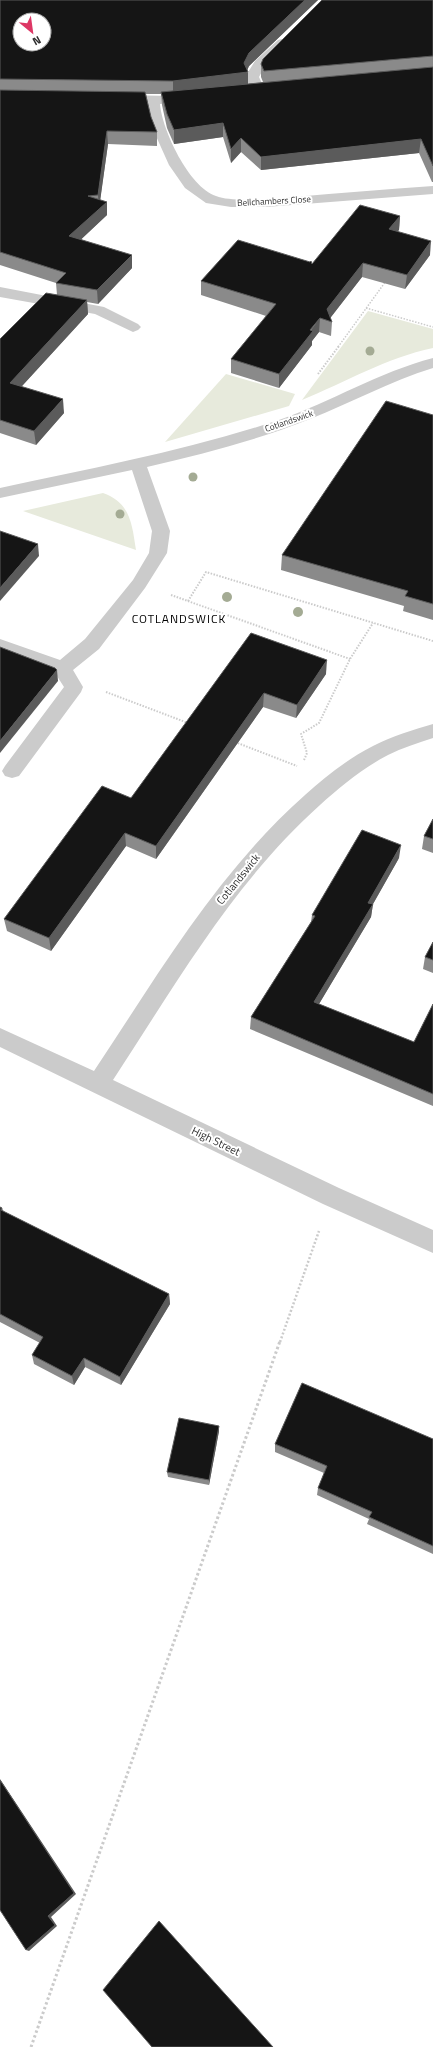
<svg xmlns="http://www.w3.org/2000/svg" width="433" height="2047" font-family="'Titillium Web',sans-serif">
	<rect width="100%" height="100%" fill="#fff"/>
	<g fill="#e7eadc">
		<path d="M368,311L433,329V348C386,358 346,382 302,400Z"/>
		<path d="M226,374L295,394L289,406L165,442Z"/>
		<path d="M103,493C131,503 132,525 136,550L23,511Z"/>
	</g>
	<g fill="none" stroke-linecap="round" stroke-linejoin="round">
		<g stroke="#cbcbcb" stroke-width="1.5" stroke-dasharray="1.5 1.5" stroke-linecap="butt">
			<path d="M366,308L433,327"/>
			<path d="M338,347L386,281"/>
		</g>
		<g stroke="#cbcbcb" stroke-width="2" stroke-dasharray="1.5 1.5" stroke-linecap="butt">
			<path d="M318,374L339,346"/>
			<path d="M171,595L350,659"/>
			<path d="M188,601L206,572L433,641"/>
			<path d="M106,692L188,723"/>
			<path d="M235,742L297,766"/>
			<path d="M304,760L307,753L301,734L319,723L350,659L373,623"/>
		</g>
		<path stroke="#cbcbcb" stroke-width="2.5" stroke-dasharray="2 2" stroke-linecap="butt" d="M280,1342L319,1231"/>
		<path stroke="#cbcbcb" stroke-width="3" stroke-dasharray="2.5 2.5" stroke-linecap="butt" d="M31,2047L280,1341"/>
		<g fill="#cbcbcb" fill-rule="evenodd">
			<path d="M282,39L288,43L265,66L259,77L265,90L258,94L253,93L245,77L255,61L278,40Z"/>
			<path d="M191,94L196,95L198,98L196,101L160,104C162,130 189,187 216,196C234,203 274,198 294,197C340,193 387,189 433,186V194L266,207H231L206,203L185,188L169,165L147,116V103H117L110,99L117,95L173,96Z"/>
			<path d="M0,287L104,307L138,324L141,327L138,330L133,332L95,314L0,297Z"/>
			<path d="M433,358V368C390,381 351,403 310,419C258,440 202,454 147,467L170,531L167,553L145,588L99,649L73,670L83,687L81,692L19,776L12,778L5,776L2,771L5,766L64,687L55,673L0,652V639L60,660L85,639L133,580L149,553L152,531L132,470L0,498V488C94,468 188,450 279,420C331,402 379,372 433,358Z"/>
			<path d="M433,724V738C418,743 402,748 388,755C363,768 340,787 320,805C233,883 176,984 113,1080L339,1188L433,1230V1253L323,1204L0,1047V1028L94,1071C158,975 217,873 305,795C325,777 349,758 373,746C392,736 413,730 433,724Z"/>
		</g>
	</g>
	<g fill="#a4ab94">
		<circle cx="370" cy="351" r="4.5"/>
		<circle cx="193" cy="477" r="4.5"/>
		<circle cx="120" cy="514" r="4.5"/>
		<circle cx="227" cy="597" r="5"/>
		<circle cx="298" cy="612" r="5"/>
	</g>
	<g fill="#8a8a8a">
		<path d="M0,0H318L249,66L247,70L248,84L263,82L261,77V64L433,0V182H432L419,153L261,170L241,152L231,163L223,137L174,144L167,128L162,105L161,94H146L151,117L157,132V146L108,144L100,200L107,202V215L81,239L132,268L98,304L87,302L88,314L21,387L64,413L36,445L0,433V339L57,295L56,283L0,265Z"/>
		<path d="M400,216L399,230L397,231L430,255L405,289L362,277L330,318L332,322L331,336L319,332L312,341V345L279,388L231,373V359L266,316L201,295V281L312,264Z"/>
		<path d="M433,415V620L403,611L404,606L281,570L282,555Z"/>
		<path d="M251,633L326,674L296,718L263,707L156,859L126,846L51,951L7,931L4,919L131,798Z"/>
		<path d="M433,819V853L422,849L424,836Z"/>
		<path d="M399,858L373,904L371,917L319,1004L414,1042L433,1004V1106L250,1029L251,1017L311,922L312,915Z"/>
		<path d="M433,942V973L423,969L425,957Z"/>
		<path d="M0,1207L2,1208L4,1212L169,1294L170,1304L121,1385L85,1367L74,1385L34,1364L32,1355L40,1343L0,1322Z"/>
		<path d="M219,1426V1431L209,1485L168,1477L167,1472Z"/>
		<path d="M433,1439V1554L367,1524L369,1519L317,1495L318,1488L324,1473L275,1452V1444Z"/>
	</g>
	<g fill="#5b5b5b">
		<path d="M305,0H318L249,66L246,73L248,72V86L173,94V81L249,53Z"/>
		<path d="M223,123V137L174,144V130Z"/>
		<path d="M107,131L108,144L99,209L107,202V215L71,249L69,236L99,209L98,195Z"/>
		<path d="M241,138V152L231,163V149Z"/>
		<path d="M421,139L419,153L261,170V157Z"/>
		<path d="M400,216L399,230L388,243L389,229Z"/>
		<path d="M431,241L430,255L405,289L407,275Z"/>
		<path d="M132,255V268L98,304L97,290Z"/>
		<path d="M363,263L362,277L328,321L327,309Z"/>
		<path d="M87,300L88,314L12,397L10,383Z"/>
		<path d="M320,318L319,332L312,341V345L279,388V374Z"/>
		<path d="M63,399L64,413L36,445L34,431Z"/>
		<path d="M38,544L39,556L0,601V588Z"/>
		<path d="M327,660L326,674L296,718L297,705Z"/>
		<path d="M57,670L58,681L0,753V741Z"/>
		<path d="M264,693L263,707L156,859V846Z"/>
		<path d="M125,833L126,846L51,951L49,938Z"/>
		<path d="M401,845L399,858L369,911L373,904L371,917L313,1014L314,1002L368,903Z"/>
		<path d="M169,1294L170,1304L121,1385L120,1377Z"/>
		<path d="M84,1358L85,1367L74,1385L72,1376Z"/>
		<path d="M219,1426V1431L209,1485V1480Z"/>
		<path d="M0,1779L76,1894L51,1917L57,1926L29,1951L26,1950L48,1916L0,1780Z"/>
	</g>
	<g fill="#151515" stroke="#5b5b5b" fill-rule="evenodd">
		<path d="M0,0H305L249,53L244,63L248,72L173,81L0,79ZM20,20H44V44H20Z"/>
		<path d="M322,0H433V56L264,71L261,64L263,59Z"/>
		<path d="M433,67V166L421,139L261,157L241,138L231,149L223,123L174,130L167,114L161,92Z"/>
		<path d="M0,90L145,92L151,117L157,132L107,131L98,195L88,196L107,202L69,236L132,255L97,290L56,283L66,273L0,252Z"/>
		<path d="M360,205L400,216L389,229L431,241L407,275L363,263L327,309L332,322L320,318L310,330L313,331L279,374L231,359L276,304L201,281L238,240L310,262L311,261L312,264Z"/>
		<path d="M46,293L87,300L10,383L63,399L34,431L0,420V339Z"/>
		<path d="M386,401L433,415V604L405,596L408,591L282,555Z"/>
		<path d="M0,531L38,544L0,588Z"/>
		<path d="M251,633L327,660L297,705L264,693L156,846L125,833L49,938L4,919L102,786L131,798Z"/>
		<path d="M0,647L55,668L57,670L0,741Z"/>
		<path d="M433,819V839L424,836Z"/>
		<path d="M362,830L401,845L368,903L373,904L314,1002L414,1042L433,1004V1094L251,1017L315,916L312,915Z"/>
		<path d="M433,942V960L425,957Z"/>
		<path d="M0,1207L2,1208L1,1210L169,1294L120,1377L84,1358L72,1376L32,1355L43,1337L0,1314Z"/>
		<path d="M302,1383L433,1439V1546L369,1517L372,1512L318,1488L327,1466L275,1444Z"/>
		<path d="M179,1418L219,1426L209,1480L167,1472Z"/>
		<path d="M0,1780L74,1893L48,1916L55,1925L26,1950L0,1910Z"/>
		<path d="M159,1921L273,2047H152L103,1990Z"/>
	</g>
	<g text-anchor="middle" stroke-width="4" stroke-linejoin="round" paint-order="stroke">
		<g font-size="9" fill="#2e2e2e" stroke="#fff">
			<text transform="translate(274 201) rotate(-3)" y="3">Bellchambers Close</text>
			<text transform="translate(289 421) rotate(-19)" y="3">Cotlandswick</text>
		</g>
		<g font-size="11" fill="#2e2e2e" stroke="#fff">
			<text transform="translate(238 879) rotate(-51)" y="4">Cotlandswick</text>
			<text transform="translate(216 1141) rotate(26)" y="4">High Street</text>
		</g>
		<g font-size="12" letter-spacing="1" fill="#000" stroke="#fff">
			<text x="179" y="623">COTLANDSWICK</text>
		</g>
	</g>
	<g transform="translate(32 32) rotate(151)"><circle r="19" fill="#ffffff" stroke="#ababab"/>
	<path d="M0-3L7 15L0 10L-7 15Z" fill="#dd3765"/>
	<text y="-6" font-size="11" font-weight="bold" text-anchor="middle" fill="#2e2e2e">N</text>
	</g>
</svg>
